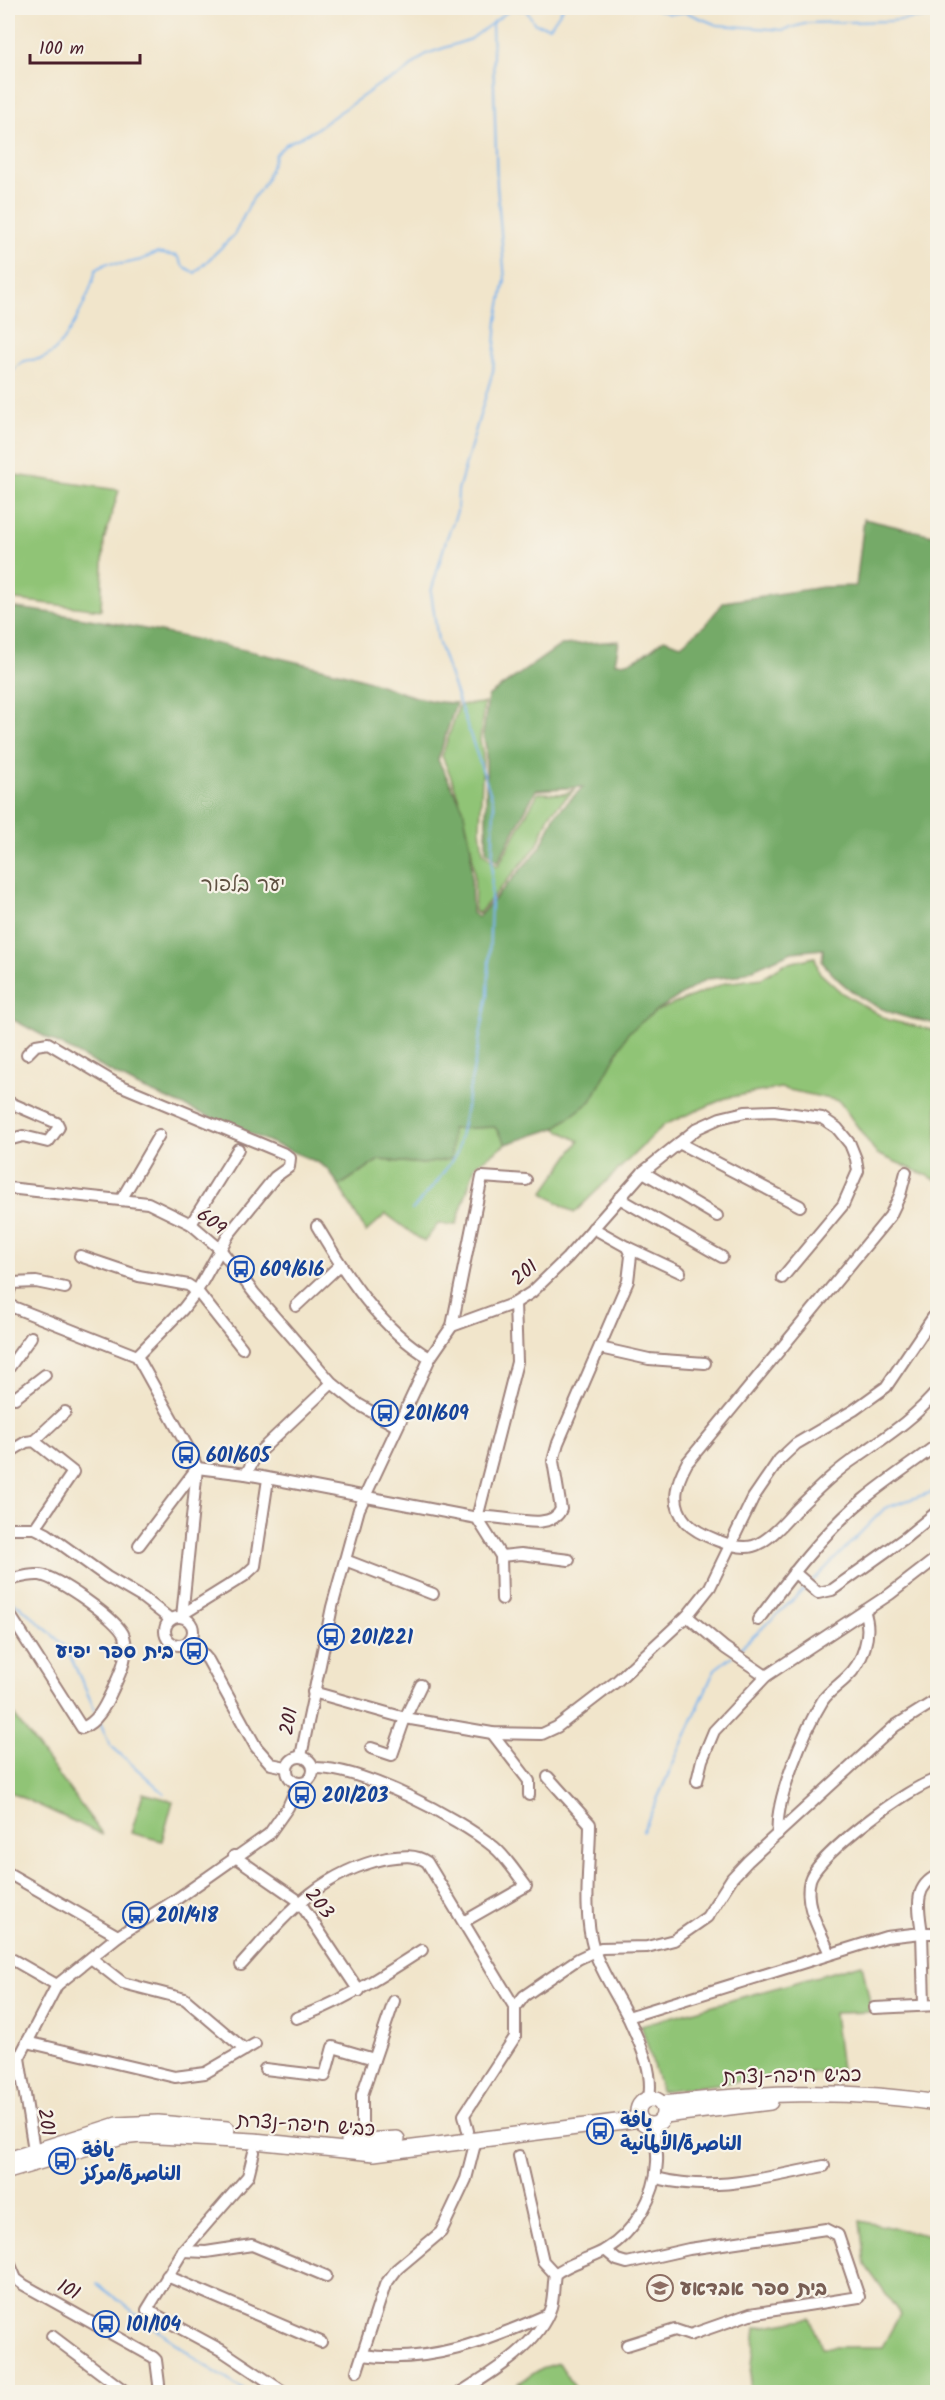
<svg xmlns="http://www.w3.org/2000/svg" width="945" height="2400" font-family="Kalam,'Playpen Sans Arabic','Playpen Sans Hebrew',sans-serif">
	<rect width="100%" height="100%" fill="#f7f3e8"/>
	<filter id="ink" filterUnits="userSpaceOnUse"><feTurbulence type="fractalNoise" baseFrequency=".0167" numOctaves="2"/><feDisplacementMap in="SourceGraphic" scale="12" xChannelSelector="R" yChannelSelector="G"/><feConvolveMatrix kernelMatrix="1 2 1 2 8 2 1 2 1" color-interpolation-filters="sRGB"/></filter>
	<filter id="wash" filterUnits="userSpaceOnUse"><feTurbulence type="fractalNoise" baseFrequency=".008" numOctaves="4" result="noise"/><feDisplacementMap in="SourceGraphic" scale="24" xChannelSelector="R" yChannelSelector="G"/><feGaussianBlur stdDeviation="1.35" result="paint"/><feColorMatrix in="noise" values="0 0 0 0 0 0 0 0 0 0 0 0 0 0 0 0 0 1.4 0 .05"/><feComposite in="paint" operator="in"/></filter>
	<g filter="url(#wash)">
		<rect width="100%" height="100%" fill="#f1e5cb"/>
		<g fill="#90c476" stroke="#6d7250" stroke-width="1.5">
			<path d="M8,474L119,490L104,540L101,610L8,599Z"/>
			<path d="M484,703L480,740L483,754L480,829L483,852L498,866L538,793L564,794L575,789L550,814L537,846L479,913L474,911C478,856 465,807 442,756L459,705Z"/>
			<path d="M815,957L819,972L842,993L888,1020L937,1031V1180L877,1154L839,1101L780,1088L726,1098L664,1125L574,1213L543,1193L579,1141L555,1128L591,1101L628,1033L654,1012L725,983L762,978L784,964Z"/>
			<path d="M495,1127L506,1144L475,1166L456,1225L438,1224L424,1242L386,1214L366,1232L339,1186L379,1160L424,1164L451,1129Z"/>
			<path d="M8,1707L103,1835L8,1791Z"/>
			<path d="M143,1793L173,1801L162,1841L131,1833Z"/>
			<path d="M862,1964L872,2012L834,2013L841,2069L661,2091L641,2025Z"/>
			<path d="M860,2221L937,2237V2392H749L756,2328L810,2318L822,2347H882L900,2314L865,2265Z"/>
			<path d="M559,2363L578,2392H505L542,2368Z"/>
		</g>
		<path fill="#74aa67" stroke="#5f6449" stroke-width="1.5" d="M864,519L937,536V1024C927,1021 915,1020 905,1017C872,1008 843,988 822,962L823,949L792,952L737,976L707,979L654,1012L628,1033L591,1101L555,1128L506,1144L495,1127L452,1129L451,1159L424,1164L379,1160L339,1186L328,1169L317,1162L139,1087L12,1019L8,1021V607C121,621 231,646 342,673C381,682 415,703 456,703L438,760L463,808L471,849L472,913L478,917L540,848L555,815L583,787L536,790L498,862L486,851V748L483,735L488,696L561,645L619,641L615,663C635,664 649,651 664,639L681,645L705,625L724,602L823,587L856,586Z"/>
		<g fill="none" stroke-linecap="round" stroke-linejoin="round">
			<g stroke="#7db5ed" stroke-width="2">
				<path d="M654,8L670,14L685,12L717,25L783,30L808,23L890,21L938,16"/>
				<path d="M8,375C14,372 15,367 21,363C26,358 36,361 43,358C66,350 91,292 96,269L108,263L122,264L141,260L156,253L177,256L183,266L195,273L234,235L253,198L265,183L276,154L286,144L313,131L380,84L401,75L426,54L471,39L511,9L526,10L535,24L550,27L563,8"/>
				<path d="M412,1210L437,1182L457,1153L488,995L494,804L438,641L431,592L446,540L457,512L458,490L493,371L497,320L505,280L497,185L492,23"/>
				<path d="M811,1583L885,1508L938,1490"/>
				<path d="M8,1601L20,1606L66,1647L96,1712"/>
				<path d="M736,1652L807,1587"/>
				<path d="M99,1720L110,1745L164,1793"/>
				<path d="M643,1831L715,1669L732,1656"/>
				<path d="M97,2284L204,2365L247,2392"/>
			</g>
		</g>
	</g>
	<g filter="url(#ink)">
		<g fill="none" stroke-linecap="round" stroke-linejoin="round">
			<defs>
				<g id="minor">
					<path d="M27,1054L36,1045L48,1043L117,1084L285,1154L290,1158L289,1167L275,1177L229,1234L197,1291L183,1309L137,1356"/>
					<path d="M8,1102L57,1123L59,1127L48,1142L23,1136L8,1140"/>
					<path d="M679,1143L800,1206"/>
					<path d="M643,1172L717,1216"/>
					<path d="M906,1172L900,1195L890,1216L687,1463C676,1483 670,1503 686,1522C697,1534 736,1551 753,1546C768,1542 785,1522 795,1511C815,1492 834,1472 857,1457C887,1436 914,1419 938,1390"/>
					<path d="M8,1188L148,1203L191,1224L220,1249L254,1293L332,1383L358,1404L396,1426"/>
					<path d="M619,1198L722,1257"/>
					<path d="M121,1200L159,1135"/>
					<path d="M191,1224L238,1149"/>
					<path d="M317,1226C346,1275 380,1329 430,1358"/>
					<path d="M593,1228L627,1247L680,1272"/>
					<path d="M80,1256L139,1276L188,1285L197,1291L242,1348"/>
					<path d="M8,1294L12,1283L36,1282L65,1288"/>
					<path d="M8,1305L137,1356L192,1455L197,1468L182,1617"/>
					<path d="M296,1306L340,1265"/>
					<path d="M452,1326L482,1177L526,1180"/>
					<path d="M600,1348L649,1359L705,1363"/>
					<path d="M8,1369L31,1337"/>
					<path d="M8,1394L15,1398L45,1375"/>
					<path d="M34,1441L65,1412"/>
					<path d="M8,1453L26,1442L34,1441L73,1472L35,1528"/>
					<path d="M246,1474L477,1518L501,1556L502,1599"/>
					<path d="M477,1518C499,1512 551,1535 561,1509L553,1461L558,1443L628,1281L631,1256L627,1247"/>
					<path d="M477,1518L517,1362L515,1303"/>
					<path d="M8,1528H35L47,1534L107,1577L143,1598L170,1619"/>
					<path d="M139,1545L197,1468L246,1474L257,1454L332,1383"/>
					<path d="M501,1556L521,1554L569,1560"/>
					<path d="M345,1560L433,1594"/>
					<path d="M794,1572L818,1593L832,1590L905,1538L938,1511"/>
					<path d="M8,1580C18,1578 29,1574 40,1575C57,1577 119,1620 124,1636C130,1656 119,1676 111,1693C104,1708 97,1722 82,1728L8,1612"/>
					<path d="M183,1614L244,1576L255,1566L268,1479"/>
					<path d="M687,1616L725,1648L766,1676"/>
					<circle cx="179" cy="1631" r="14"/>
					<path d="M758,1620C790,1577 823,1533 864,1499C887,1480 913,1463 938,1444"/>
					<path d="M190,1639L208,1660L256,1747L271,1764L286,1767"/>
					<path d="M313,1692L405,1718L492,1733L542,1734L557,1727L617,1681L687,1616L710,1587L753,1498L779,1460L796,1444L854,1410L886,1387L938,1310"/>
					<path d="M492,1733L529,1781V1795"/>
					<path d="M371,1748L392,1755L405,1718L421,1685"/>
					<path d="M301,1756L332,1607L359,1509L430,1358L452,1326L515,1303L532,1292L567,1258L643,1172L698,1128L720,1118L745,1112L774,1111L822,1118L837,1128L850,1144L856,1159L858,1171L843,1205L782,1278"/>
					<circle cx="300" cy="1770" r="13"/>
					<path d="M313,1768C360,1766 457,1817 494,1847C506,1857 516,1873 526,1886L465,1921"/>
					<path d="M548,1777L590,1824C590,1865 582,1910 594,1950C601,1972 617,1995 628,2017"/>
					<path d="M697,1781L702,1760L714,1731L766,1676L890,1594L938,1557"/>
					<path d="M778,1834C774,1801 805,1729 823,1700C829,1691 838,1686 846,1678C863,1663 873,1633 864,1611"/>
					<path d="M234,1856L299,1901L359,1991"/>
					<path d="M8,1873L118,1936"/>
					<path d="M830,1954C821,1932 803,1905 810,1880C817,1855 911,1785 938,1779"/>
					<path d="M8,1957L57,1985"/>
					<path d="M91,1958L123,1983L185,1999L245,2050"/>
					<path d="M241,1965C286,1915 318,1873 387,1858C401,1856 416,1854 427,1862L515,2008"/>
					<path d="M924,2004L922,1933H938"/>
					<path d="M874,2008L938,2005"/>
					<path d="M296,2018C342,2003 381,1976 422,1950"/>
					<path d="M27,2042L175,2077L205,2073L255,2044"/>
					<path d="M265,2069L325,2076L333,2047L374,2059"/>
					<path d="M649,2098C654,2069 639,2042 628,2017L886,1937L922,1933C919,1910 912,1887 938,1875"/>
					<path d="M362,2131V2095L394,2001"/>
					<path d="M468,2131L464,2115L515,2037V2008L524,1996L578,1959L601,1948L647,1947L674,1940L707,1917L732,1878L748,1861L895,1726L938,1699"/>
					<path d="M254,2152L248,2176L183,2251L147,2310L221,2350L284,2392"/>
					<path d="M35,2156L19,2058L57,1985L118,1936L174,1901L269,1834L288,1807L298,1784"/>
					<path d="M519,2156L543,2261L555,2274"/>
					<path d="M656,2178C717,2193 763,2178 824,2166"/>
					<path d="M605,2250L617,2260L627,2263L689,2249L826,2229L838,2235L859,2297L750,2314L690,2335L675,2330L627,2345"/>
					<path d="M183,2251L206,2252L252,2245L326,2276"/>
					<path d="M8,2260L16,2279L24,2285L153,2357L156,2360L160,2392"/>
					<path d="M167,2276L321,2342"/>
					<path d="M52,2336L126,2392"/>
					<path d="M363,2355C429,2365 486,2341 547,2315"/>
					<path d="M357,2371L385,2285L397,2269L441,2232L466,2179L476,2140"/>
					<path d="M461,2392C493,2372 539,2345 551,2307C554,2297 553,2285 555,2274C569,2263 589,2259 605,2250C635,2232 656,2196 657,2162C658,2150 654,2137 654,2125"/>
				</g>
				<g id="highway">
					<circle cx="651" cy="2112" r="13"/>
					<path d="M663,2104C755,2093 845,2088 938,2103"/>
					<path d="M665,2115L770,2102"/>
					<path d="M349,2142L397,2139"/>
					<path d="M8,2160L117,2125L158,2123L227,2129"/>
					<path d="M8,2171L122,2137L140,2135L254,2141L374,2153L640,2119"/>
				</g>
			</defs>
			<use href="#minor" stroke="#9e827b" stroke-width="14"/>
			<use href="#highway" stroke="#9e827b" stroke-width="18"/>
			<use href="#minor" stroke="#fff" stroke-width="10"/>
			<use href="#highway" stroke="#fff" stroke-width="15"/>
		</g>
	</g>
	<defs>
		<symbol id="bus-ring" viewBox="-11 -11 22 22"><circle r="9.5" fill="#f7f3e8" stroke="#1a4fb4" stroke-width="1.5"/><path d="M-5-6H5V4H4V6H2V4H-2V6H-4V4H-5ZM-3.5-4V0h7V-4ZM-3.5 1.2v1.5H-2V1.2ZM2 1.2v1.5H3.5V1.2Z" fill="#1a4fb4"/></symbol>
		<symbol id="school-ring" viewBox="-11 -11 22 22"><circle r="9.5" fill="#f7f3e8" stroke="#8d6e63" stroke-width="1.5"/><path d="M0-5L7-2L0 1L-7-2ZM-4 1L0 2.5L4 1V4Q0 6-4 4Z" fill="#8d6e63"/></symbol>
	</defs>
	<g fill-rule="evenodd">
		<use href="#bus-ring" x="226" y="1254" width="30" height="30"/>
		<use href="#bus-ring" x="370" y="1398" width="30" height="30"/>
		<use href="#bus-ring" x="171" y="1440" width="30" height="30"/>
		<use href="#bus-ring" x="316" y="1622" width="30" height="30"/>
		<use href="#bus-ring" x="179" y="1636" width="30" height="30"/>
		<use href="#bus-ring" x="287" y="1780" width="30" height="30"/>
		<use href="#bus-ring" x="121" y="1900" width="30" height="30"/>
		<use href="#bus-ring" x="585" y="2116" width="30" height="30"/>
		<use href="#bus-ring" x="47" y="2146" width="30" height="30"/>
		<use href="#school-ring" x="645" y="2273" width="30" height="30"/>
		<use href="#bus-ring" x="91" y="2309" width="30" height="30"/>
	</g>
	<g text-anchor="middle" stroke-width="4.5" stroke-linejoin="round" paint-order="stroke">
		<g font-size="20" fill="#5f5142" stroke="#f7f3e8">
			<text x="243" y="891">יער בלפור</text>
		</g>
		<g font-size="20" fill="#4a1f2b" stroke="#f7f3e8">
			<text transform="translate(212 1221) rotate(38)" y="7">609</text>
			<text transform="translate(524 1272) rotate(-40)" y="7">201</text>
			<text transform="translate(288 1721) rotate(-79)" y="7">201</text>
			<text transform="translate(320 1903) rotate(52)" y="7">203</text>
			<text transform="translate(792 2075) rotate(-1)" y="7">כביש חיפה-נצרת</text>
			<text transform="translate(47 2122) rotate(81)" y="7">201</text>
			<text transform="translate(306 2124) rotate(4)" y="7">כביש חיפה-נצרת</text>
			<text transform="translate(69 2289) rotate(29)" y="7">101</text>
		</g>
		<g font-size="20" font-weight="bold" fill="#164399" stroke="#f7f3e8" text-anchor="start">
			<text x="260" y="1276">609/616</text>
			<text x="404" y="1420">201/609</text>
			<text x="206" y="1462">601/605</text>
			<text x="350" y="1644">201/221</text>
			<text x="174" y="1658" text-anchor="end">בית ספר יפיע</text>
			<text x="322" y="1802">201/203</text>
			<text x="156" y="1922">201/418</text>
			<text x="620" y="2127">يافة<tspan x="620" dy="23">الناصرة/الألمانية</tspan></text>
			<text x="82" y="2157">يافة<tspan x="82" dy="23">الناصرة/مركز</tspan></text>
			<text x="126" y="2331">101/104</text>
		</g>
		<g font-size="20" font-weight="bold" fill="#785e54" stroke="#f7f3e8" text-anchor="start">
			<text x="680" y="2295">בית ספר אבדאע</text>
		</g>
	</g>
	<rect width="945" height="2400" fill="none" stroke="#f7f3e8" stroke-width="30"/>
	<path d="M30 54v9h110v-9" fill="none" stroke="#4a1f2b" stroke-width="3"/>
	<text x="39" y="54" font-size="18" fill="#4a1f2b" stroke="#f7f3e8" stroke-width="4.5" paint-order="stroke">100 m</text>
</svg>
